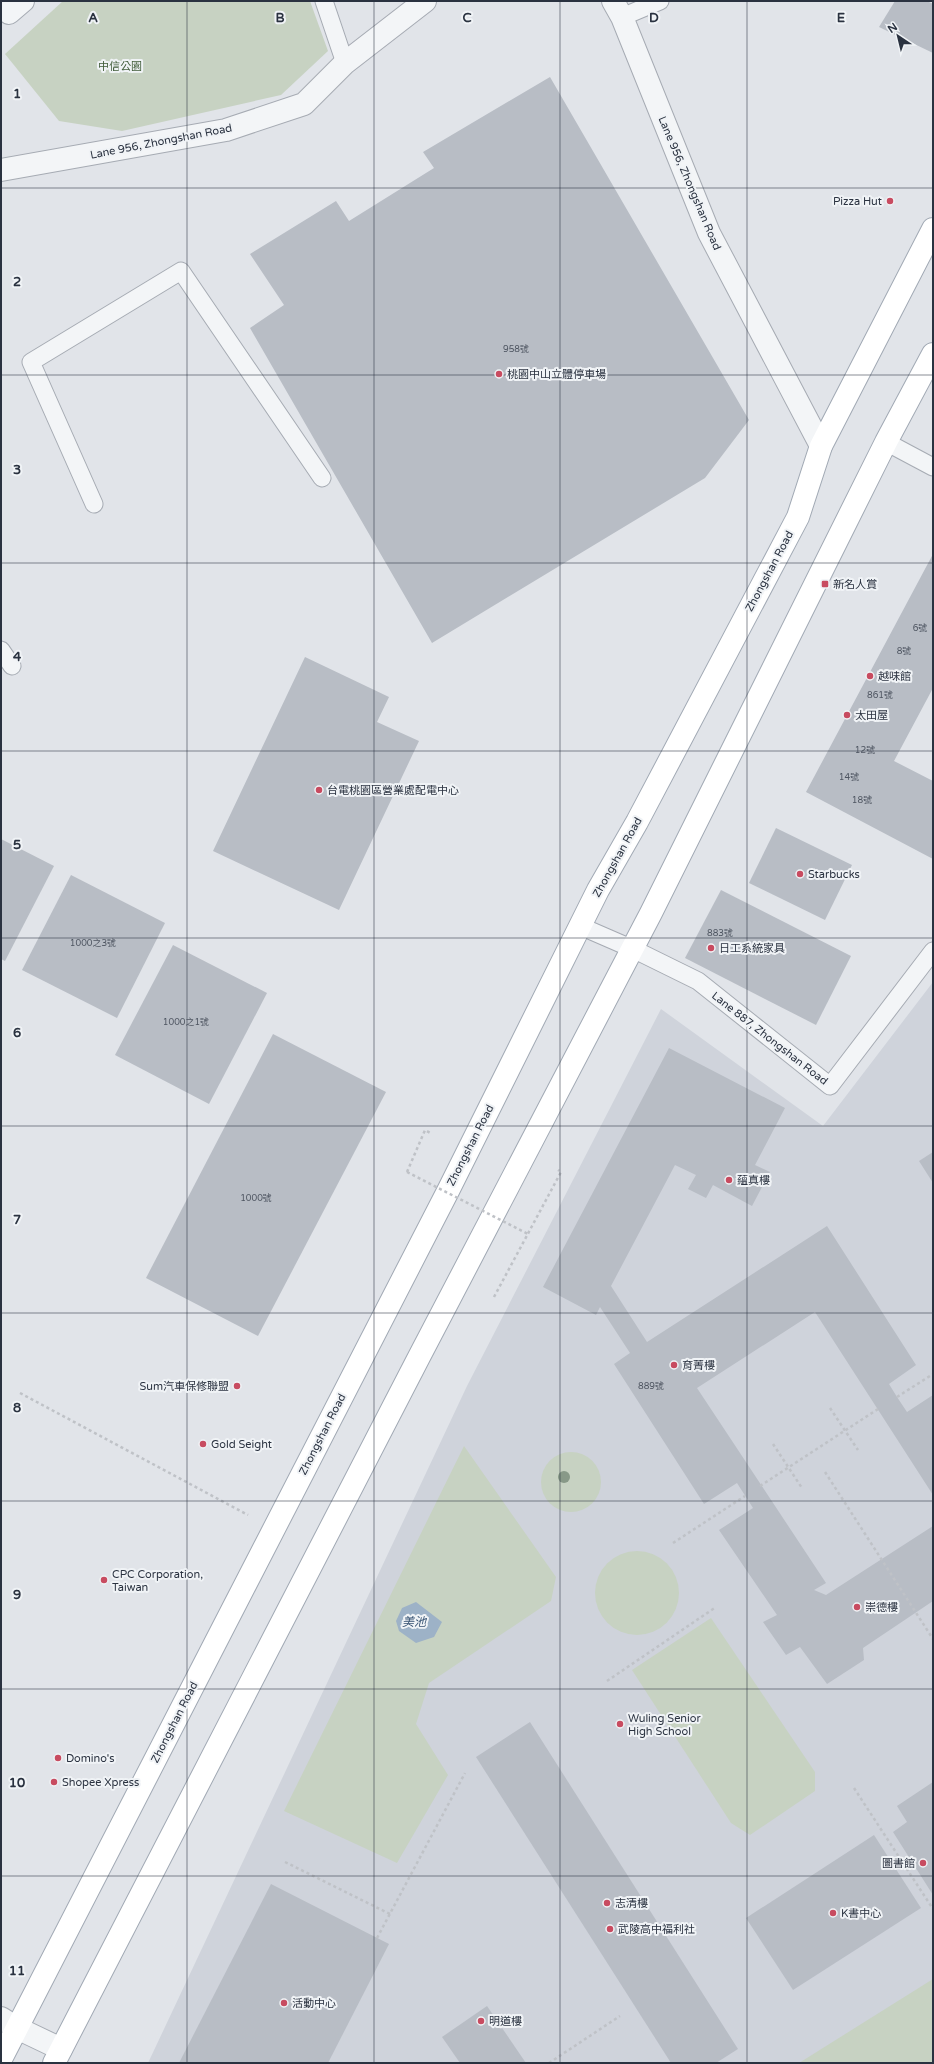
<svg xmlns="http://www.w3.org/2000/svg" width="934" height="2064" font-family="'Varela Round','Noto Sans TC',sans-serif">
	<rect width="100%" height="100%" fill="#e1e4e9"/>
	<path fill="#cfd3db" d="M933,982V2063H148L467,1386L661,1009L823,1126Z"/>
	<g fill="#c7d2c2">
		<path d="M63,1H310L328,51L281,95L122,131L59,121L5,54Z"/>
		<path d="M464,1446L556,1577L551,1601L429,1683L416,1724L448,1775L397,1863L284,1811Z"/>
		<circle cx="571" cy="1482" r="30"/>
		<circle cx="637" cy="1593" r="42"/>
		<path d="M711,1618L815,1772V1791L750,1835L731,1823L632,1670Z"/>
		<path d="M933,1979V2063H799Z"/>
	</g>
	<path fill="#9db2c7" d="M416,1602L442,1622L434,1637L416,1643L399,1631L396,1621L402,1608Z"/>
	<g fill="#b8bdc5">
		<path d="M895,1H927L933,4V53L879,27Z"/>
		<path d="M550,77L749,420L705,478L432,643L250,328L284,305L250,254L336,201L349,221L434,168L423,152Z"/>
		<path d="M933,554V688L894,761L933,781V859L806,792Z"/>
		<path d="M305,657L389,697L377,722L419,741L339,910L213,851Z"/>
		<path d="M776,828L852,865L825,920L749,883Z"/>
		<path d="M1,839L54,866L5,961L1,959Z"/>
		<path d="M71,875L165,923L117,1018L22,970Z"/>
		<path d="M721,890L851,956L816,1025L685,958Z"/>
		<path d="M173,945L267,993L209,1104L115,1055Z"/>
		<path d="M273,1034L386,1092L258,1336L146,1278Z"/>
		<path d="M669,1048L785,1108L755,1165L770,1172L752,1206L713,1185L706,1198L688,1189L696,1175L675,1165L611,1286L647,1342L827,1226L916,1365L889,1384L897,1397L907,1412L933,1395V1495L815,1312L697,1388L826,1583L814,1590L826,1595L933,1526V1601L863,1648L864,1660L827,1684L800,1647L786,1655L763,1622L777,1615L719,1530L753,1508L737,1483L704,1504L614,1364L630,1353L600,1307L596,1315L543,1287Z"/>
		<path d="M933,1152V1183L919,1161Z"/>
		<path d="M530,1722L738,2049L716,2063H671L476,1757Z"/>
		<path d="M933,1782V1895L893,1832L907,1822L897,1806Z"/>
		<path d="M874,1835L921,1908L793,1990L746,1918Z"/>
		<path d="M271,1884L389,1944L328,2063H179Z"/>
		<path d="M487,2006L526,2063H460L442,2037Z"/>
	</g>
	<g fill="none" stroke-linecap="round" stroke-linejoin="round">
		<defs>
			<g id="service">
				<path d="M324,1L345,63"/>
				<path d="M622,17L660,1"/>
				<path d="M886,442L933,467"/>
				<path d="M94,504L31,362L181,271L322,478"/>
				<path d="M1,650L12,666"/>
				<path d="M580,926L633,949L698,981L830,1086L933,951"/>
			</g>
			<g id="minor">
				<path d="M613,1L622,17L709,233L821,446"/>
				<path d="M1,5L9,13L23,1"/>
				<path d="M1,170L226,130L304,104L345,63L425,1"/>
				<path d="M1,2018L17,2028L61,2049"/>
			</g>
			<g id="primary">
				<path d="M1,2059L449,1189L598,890L637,822L798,517L821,446L933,229"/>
				<path d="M54,2063L419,1357L651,913L886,442L933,354"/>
			</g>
		</defs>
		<use href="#service" stroke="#a6abb3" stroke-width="19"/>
		<use href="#minor" stroke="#a6abb3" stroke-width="24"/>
		<use href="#primary" stroke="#a1a9b4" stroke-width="24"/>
		<g stroke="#bfc2c7" stroke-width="2.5" stroke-dasharray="3 3" stroke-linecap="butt">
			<path d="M407,1172L425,1130L432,1134"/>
			<path d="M494,1297L561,1172L558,1170"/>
			<path d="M20,1393L248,1515"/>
			<path d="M897,1397L933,1374"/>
			<path d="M830,1408L858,1450"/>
			<path d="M773,1444L802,1488"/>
			<path d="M825,1472L933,1639"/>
			<path d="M760,1486L878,1409"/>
			<path d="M673,1543L745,1496"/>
			<path d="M607,1681L716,1607"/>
			<path d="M854,1788L933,1909"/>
			<path d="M285,1862L390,1914"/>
			<path d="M377,1938L465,1773"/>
			<path d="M549,2063L620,2016"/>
		</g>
		<use href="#service" stroke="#f3f5f7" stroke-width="17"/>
		<use href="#minor" stroke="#f3f5f7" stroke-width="22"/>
		<use href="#primary" stroke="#fff" stroke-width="22"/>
		<path stroke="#bfc2c7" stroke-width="2.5" stroke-dasharray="3 3" stroke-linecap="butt" d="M407,1172L528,1234"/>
	</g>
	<circle fill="#898" cx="564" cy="1477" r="6"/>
	<path fill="none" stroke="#2a3240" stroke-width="1" stroke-opacity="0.55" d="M187,1V2063M374,1V2063M560,1V2063M747,1V2063M1,188H933M1,375H933M1,563H933M1,751H933M1,938H933M1,1126H933M1,1313H933M1,1501H933M1,1689H933M1,1876H933"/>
	<g fill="#c84b60" stroke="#f0f3f6" stroke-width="1.5">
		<circle cx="890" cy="201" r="4"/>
		<circle cx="499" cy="374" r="4"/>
		<rect x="821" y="580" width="8" height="8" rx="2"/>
		<circle cx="870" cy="676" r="4"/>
		<circle cx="847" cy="715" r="4"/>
		<circle cx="319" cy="790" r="4"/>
		<circle cx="800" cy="874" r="4"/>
		<circle cx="711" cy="948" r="4"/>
		<circle cx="729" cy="1180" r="4"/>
		<circle cx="674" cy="1365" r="4"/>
		<circle cx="237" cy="1386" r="4"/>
		<circle cx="203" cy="1444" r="4"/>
		<circle cx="104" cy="1580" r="4"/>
		<circle cx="857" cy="1607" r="4"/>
		<circle cx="620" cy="1724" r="4"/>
		<circle cx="58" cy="1758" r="4"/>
		<circle cx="54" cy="1782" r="4"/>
		<circle cx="923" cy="1863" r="4"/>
		<circle cx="607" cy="1903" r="4"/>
		<circle cx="833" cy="1913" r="4"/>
		<circle cx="610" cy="1929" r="4"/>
		<circle cx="284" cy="2003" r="4"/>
		<circle cx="481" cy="2021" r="4"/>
	</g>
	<g text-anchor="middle" stroke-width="4" stroke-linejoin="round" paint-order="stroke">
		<g font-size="9" fill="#4e5561">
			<text x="516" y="352">958號</text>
			<text x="920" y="631">6號</text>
			<text x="904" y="654">8號</text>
			<text x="880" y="698">861號</text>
			<text x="865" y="753">12號</text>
			<text x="849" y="780">14號</text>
			<text x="862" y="803">18號</text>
			<text x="720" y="936">883號</text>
			<text x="93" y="946">1000之3號</text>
			<text x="186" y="1025">1000之1號</text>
			<text x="256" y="1201">1000號</text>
			<text x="651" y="1389">889號</text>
		</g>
		<g font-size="11" fill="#3f5b38" stroke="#f0f3f6">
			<text x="120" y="70">中信公園</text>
		</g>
		<g font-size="11" fill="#2a3240" stroke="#f0f3f6">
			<text transform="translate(161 141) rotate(-11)" y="4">Lane 956, Zhongshan Road</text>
			<text transform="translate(690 183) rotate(67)" y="4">Lane 956, Zhongshan Road</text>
			<text transform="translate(769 571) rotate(-62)" y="4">Zhongshan Road</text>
			<text transform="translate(617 857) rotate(-61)" y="4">Zhongshan Road</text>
			<text transform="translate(770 1038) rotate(38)" y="4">Lane 887, Zhongshan Road</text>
			<text transform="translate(470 1145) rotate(-63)" y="4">Zhongshan Road</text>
			<text transform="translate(322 1434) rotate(-63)" y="4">Zhongshan Road</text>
			<text transform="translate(174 1722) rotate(-63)" y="4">Zhongshan Road</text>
		</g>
		<g font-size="11" fill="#2a3240" stroke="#f0f3f6" text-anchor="start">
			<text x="882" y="205" text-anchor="end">Pizza Hut</text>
			<text x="507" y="378">桃園中山立體停車場</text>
			<text x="833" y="588">新名人賞</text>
			<text x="878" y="680">越味館</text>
			<text x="855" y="719">太田屋</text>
			<text x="327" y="794">台電桃園區營業處配電中心</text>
			<text x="808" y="878">Starbucks</text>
			<text x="719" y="952">日工系統家具</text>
			<text x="737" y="1184">蘊真樓</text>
			<text x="682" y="1369">育菁樓</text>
			<text x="229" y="1390" text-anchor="end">Sum汽車保修聯盟</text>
			<text x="211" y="1448">Gold Seight</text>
			<text x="112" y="1578">CPC Corporation,<tspan x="112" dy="13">Taiwan</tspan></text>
			<text x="865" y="1611">崇德樓</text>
			<text x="628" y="1722">Wuling Senior<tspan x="628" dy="13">High School</tspan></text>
			<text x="66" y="1762">Domino's</text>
			<text x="62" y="1786">Shopee Xpress</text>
			<text x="915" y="1867" text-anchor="end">圖書館</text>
			<text x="615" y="1907">志清樓</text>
			<text x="841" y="1917">K書中心</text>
			<text x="618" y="1933">武陵高中福利社</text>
			<text x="292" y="2007">活動中心</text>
			<text x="489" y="2025">明道樓</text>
		</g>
		<g font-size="12" font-style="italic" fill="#365272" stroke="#f0f3f6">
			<text x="414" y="1626">美池</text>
		</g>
	</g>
	<g font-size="13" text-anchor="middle" font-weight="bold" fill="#2a3240" stroke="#f0f3f6" stroke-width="4" stroke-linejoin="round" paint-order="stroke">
		<text x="93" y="22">A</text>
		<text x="280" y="22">B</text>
		<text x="467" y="22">C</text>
		<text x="654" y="22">D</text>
		<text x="841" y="22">E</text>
		<text x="17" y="98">1</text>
		<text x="17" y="286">2</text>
		<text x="17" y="474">3</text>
		<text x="17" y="661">4</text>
		<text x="17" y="849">5</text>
		<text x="17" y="1037">6</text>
		<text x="17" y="1224">7</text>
		<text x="17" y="1412">8</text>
		<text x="17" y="1599">9</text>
		<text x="17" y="1787">10</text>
		<text x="17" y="1975">11</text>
	</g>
	<rect width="934" height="2064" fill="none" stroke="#2a3240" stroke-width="4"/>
	<g transform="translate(898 36) rotate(325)" stroke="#f0f3f6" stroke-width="3" paint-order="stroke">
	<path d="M0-3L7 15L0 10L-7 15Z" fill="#2a3240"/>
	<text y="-6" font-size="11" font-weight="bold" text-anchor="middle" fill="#2a3240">N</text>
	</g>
</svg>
